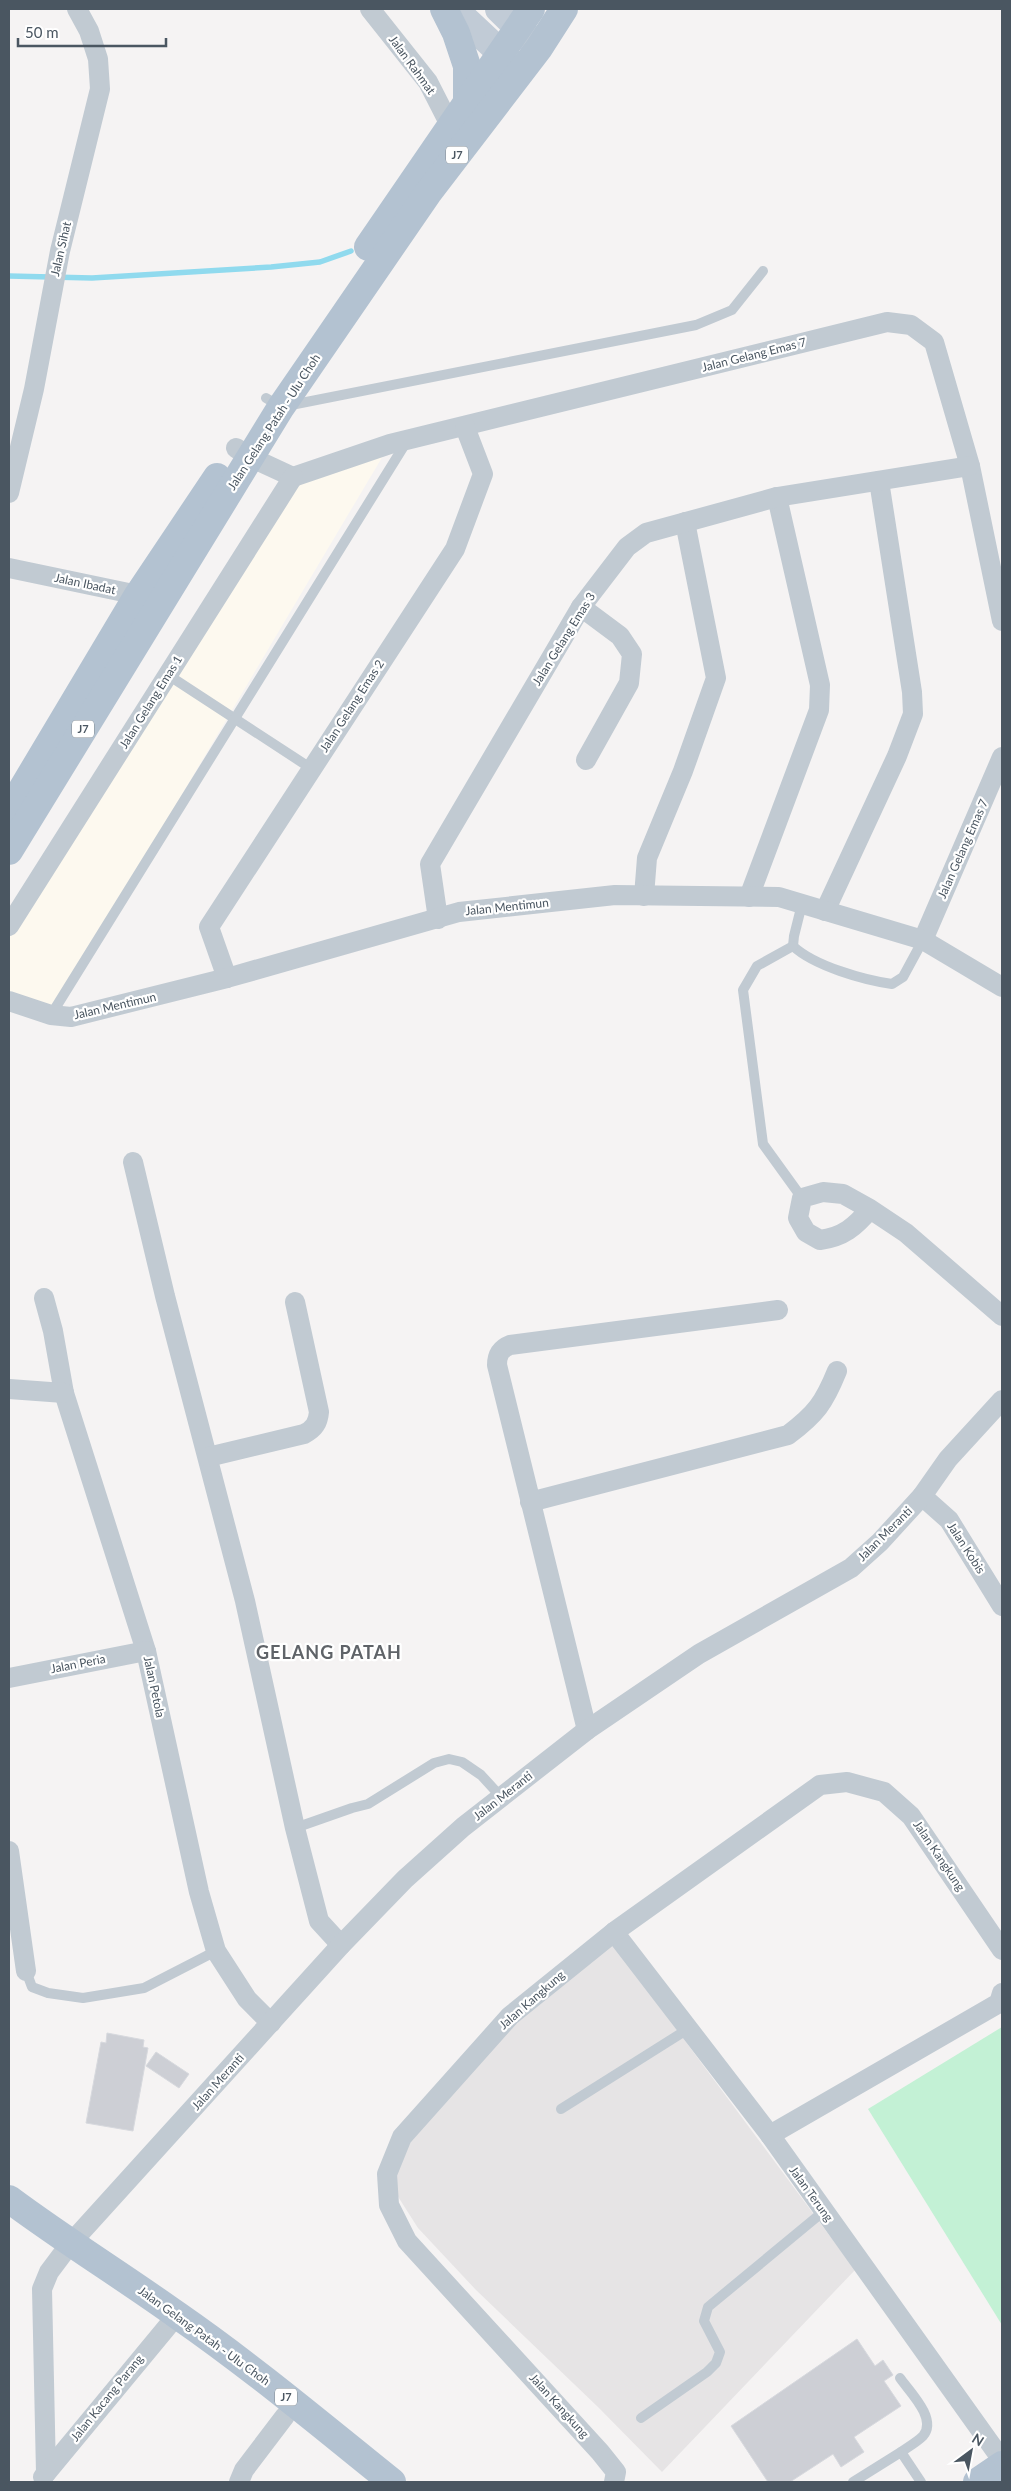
<svg xmlns="http://www.w3.org/2000/svg" width="1011" height="2491" font-family="Lato,sans-serif">
	<rect width="100%" height="100%" fill="#f5f3f3"/>
	<path fill="#fdf9ef" d="M390,444L51,1015L9,1001V926L293,477Z"/>
	<path fill="#e6e4e5" d="M611,1941L855,2270L662,2472L598,2407L476,2290L418,2228L397,2195L396,2162L416,2124L481,2053Z"/>
	<path fill="#c3f1d5" d="M1002,2027V2325L868,2109Z"/>
	<g fill="none" stroke-linecap="round" stroke-linejoin="round">
		<path stroke="#90daee" stroke-width="5.5" d="M9,276L92,278L271,267L320,262L351,251"/>
	</g>
	<g fill="#cdcfd5" stroke="#d7d9de">
		<path d="M107,2033L144,2040L143,2047L148,2048L133,2131L86,2123L101,2042L106,2043Z"/>
		<path d="M156,2052L189,2074L179,2088L146,2066Z"/>
		<path d="M857,2339L875,2366L883,2360L893,2375L884,2381L901,2406L854,2437L864,2452L841,2467L833,2454L790,2482H768L731,2426Z"/>
	</g>
	<g fill="none" stroke-linecap="round" stroke-linejoin="round">
		<g stroke="#c1cad2" stroke-width="10">
			<path d="M266,398L281,407L696,325L732,310L763,271"/>
			<path d="M168,675L312,769"/>
			<path d="M802,904L794,936L793,946C814,966 864,980 892,984L903,977L923,940"/>
			<path d="M793,946L757,966L743,990L763,1144L802,1198"/>
			<path d="M51,1015L407,441"/>
			<path d="M295,1828L352,1808L368,1804L434,1763L449,1759L462,1762L481,1775L502,1798"/>
			<path d="M26,1971L32,1987L48,1993L83,1998L144,1988L216,1951"/>
			<path d="M561,2109L688,2029"/>
			<path d="M900,2378C909,2391 938,2419 923,2436C917,2442 908,2447 901,2452"/>
			<path d="M641,2418L707,2372L716,2363L720,2352L704,2321L708,2307L824,2211"/>
			<path d="M853,2482L901,2452L921,2482"/>
		</g>
		<g stroke="#c1cad2" stroke-width="20">
			<path d="M370,9L428,82L450,125"/>
			<path d="M236,448L250,457L293,477"/>
			<path d="M293,477L390,444L887,322L911,325L934,342L970,466L1002,621"/>
			<path d="M9,493L34,389L60,251L100,89L98,59L89,31L77,9"/>
			<path d="M9,568L138,595L149,602"/>
			<path d="M581,607L620,636L632,654L629,683L586,760"/>
			<path d="M644,896L647,858L683,771L716,678L685,522"/>
			<path d="M749,897L819,710L820,685L777,497"/>
			<path d="M825,911L897,756L913,714L912,692L879,481"/>
			<path d="M438,919L430,864L581,607L627,547L646,533L777,497L970,466"/>
			<path d="M9,926L293,477"/>
			<path d="M923,940L1002,757"/>
			<path d="M227,978L209,927L455,549L483,474L465,427"/>
			<path d="M9,1001L51,1015L71,1017L227,978L459,912L615,895L779,897L923,940L1002,987"/>
			<path d="M133,1162L165,1296L245,1601L295,1828L319,1921L341,1945"/>
			<path d="M870,1209C855,1227 843,1237 820,1240L806,1232L798,1218L802,1198L823,1192L843,1194L870,1209L906,1233L1002,1316"/>
			<path d="M44,1298L53,1331L64,1393L146,1651L199,1892L216,1951L247,1999L271,2023"/>
			<path d="M9,1389L64,1393"/>
			<path d="M208,1457L304,1434C314,1429 318,1423 319,1412L295,1302"/>
			<path d="M922,1496L949,1520L1002,1606"/>
			<path d="M530,1502L788,1435C816,1414 824,1403 837,1371"/>
			<path d="M9,1678L146,1651"/>
			<path d="M587,1730L497,1365C497,1355 500,1349 510,1345L778,1310"/>
			<path d="M9,1851L26,1971"/>
			<path d="M614,1932L770,2135L1002,2460"/>
			<path d="M770,2135L999,2003L1002,1993"/>
			<path d="M46,2473L42,2289L49,2272L70,2244L341,1945L405,1879L463,1827L587,1730L699,1654L851,1568L880,1542L922,1496L948,1459L1002,1400"/>
			<path d="M43,2477L177,2315"/>
			<path d="M239,2482L244,2470L285,2416"/>
			<path d="M614,2482L616,2472L600,2452L407,2241L389,2205L387,2174L402,2137L510,2016L614,1932L820,1785L847,1782L884,1792L911,1816L1002,1950"/>
		</g>
		<g stroke="#c1cbd6" stroke-width="28">
			<path d="M454,9L518,69"/>
			<path d="M499,9L535,44"/>
		</g>
		<g stroke="#b3c2d1" stroke-width="28">
			<path d="M444,9L456,33L467,66V102"/>
			<path d="M368,247L531,9"/>
			<path d="M9,811L138,595L217,477"/>
			<path d="M9,851L281,407L428,193L539,48L564,9"/>
			<path d="M9,2199C64,2240 121,2275 177,2315C252,2367 321,2425 392,2482"/>
			<path d="M977,2482L1002,2465"/>
		</g>
	</g>
	<g text-anchor="middle" stroke-width="4.5" stroke-linejoin="round" paint-order="stroke">
		<g fill="#fff" stroke="#808990" stroke-width="1">
			<rect x="446" y="146.5" width="22" height="17" rx="4"/>
			<rect x="72" y="720.5" width="22" height="17" rx="4"/>
			<rect x="275" y="2388.5" width="22" height="17" rx="4"/>
		</g>
		<g font-size="11" font-weight="bold" fill="#4a5661">
			<text x="457" y="159">J7</text>
			<text x="83" y="733">J7</text>
			<text x="286" y="2401">J7</text>
		</g>
		<g font-size="12" fill="#4a5661" stroke="#fff">
			<text transform="translate(412 65) rotate(54)" y="4">Jalan Rahmat</text>
			<text transform="translate(61 249) rotate(-77)" y="4">Jalan Sihat</text>
			<text transform="translate(754 355) rotate(-14)" y="4">Jalan Gelang Emas 7</text>
			<text transform="translate(274 422) rotate(-57)" y="4">Jalan Gelang Patah - Ulu Choh</text>
			<text transform="translate(85 584) rotate(12)" y="4">Jalan Ibadat</text>
			<text transform="translate(564 639) rotate(-58)" y="4">Jalan Gelang Emas 3</text>
			<text transform="translate(151 702) rotate(-58)" y="4">Jalan Gelang Emas 1</text>
			<text transform="translate(352 706) rotate(-57)" y="4">Jalan Gelang Emas 2</text>
			<text transform="translate(963 849) rotate(-66)" y="4">Jalan Gelang Emas 7</text>
			<text transform="translate(507 907) rotate(-6)" y="4">Jalan Mentimun</text>
			<text transform="translate(115 1006) rotate(-13)" y="4">Jalan Mentimun</text>
			<text transform="translate(885 1534) rotate(-45)" y="4">Jalan Meranti</text>
			<text transform="translate(966 1548) rotate(57)" y="4">Jalan Kobis</text>
			<text transform="translate(78 1664) rotate(-11)" y="4">Jalan Peria</text>
			<text transform="translate(154 1687) rotate(78)" y="4">Jalan Petola</text>
			<text transform="translate(503 1796) rotate(-38)" y="4">Jalan Meranti</text>
			<text transform="translate(939 1856) rotate(56)" y="4">Jalan Kangkung</text>
			<text transform="translate(532 2000) rotate(-41)" y="4">Jalan Kangkung</text>
			<text transform="translate(218 2082) rotate(-48)" y="4">Jalan Meranti</text>
			<text transform="translate(811 2194) rotate(54)" y="4">Jalan Terung</text>
			<text transform="translate(204 2336) rotate(36)" y="4">Jalan Gelang Patah - Ulu Choh</text>
			<text transform="translate(107 2398) rotate(-51)" y="4">Jalan Kacang Parang</text>
			<text transform="translate(559 2406) rotate(48)" y="4">Jalan Kangkung</text>
		</g>
		<g font-size="18" font-weight="bold" letter-spacing="1" fill="#5f6368" stroke="#fff">
			<text x="329" y="1659">GELANG PATAH</text>
		</g>
	</g>
	<rect width="1011" height="2491" fill="none" stroke="#4a5661" stroke-width="20"/>
	<g transform="translate(971 2451) rotate(32)" stroke="#ffffff" stroke-width="4" paint-order="stroke">
	<path d="M0-4L9 19L0 12L-9 19Z" fill="#4a5661"/>
	<text y="-8" font-size="14" font-weight="bold" text-anchor="middle" fill="#4a5661">N</text>
	</g>
	<path d="M18 38v8h148v-8" fill="none" stroke="#4a5661" stroke-width="2.5"/>
	<text x="25" y="38" font-size="15" fill="#4a5661" stroke="#ffffff" stroke-width="4" paint-order="stroke">50 m</text>
</svg>
